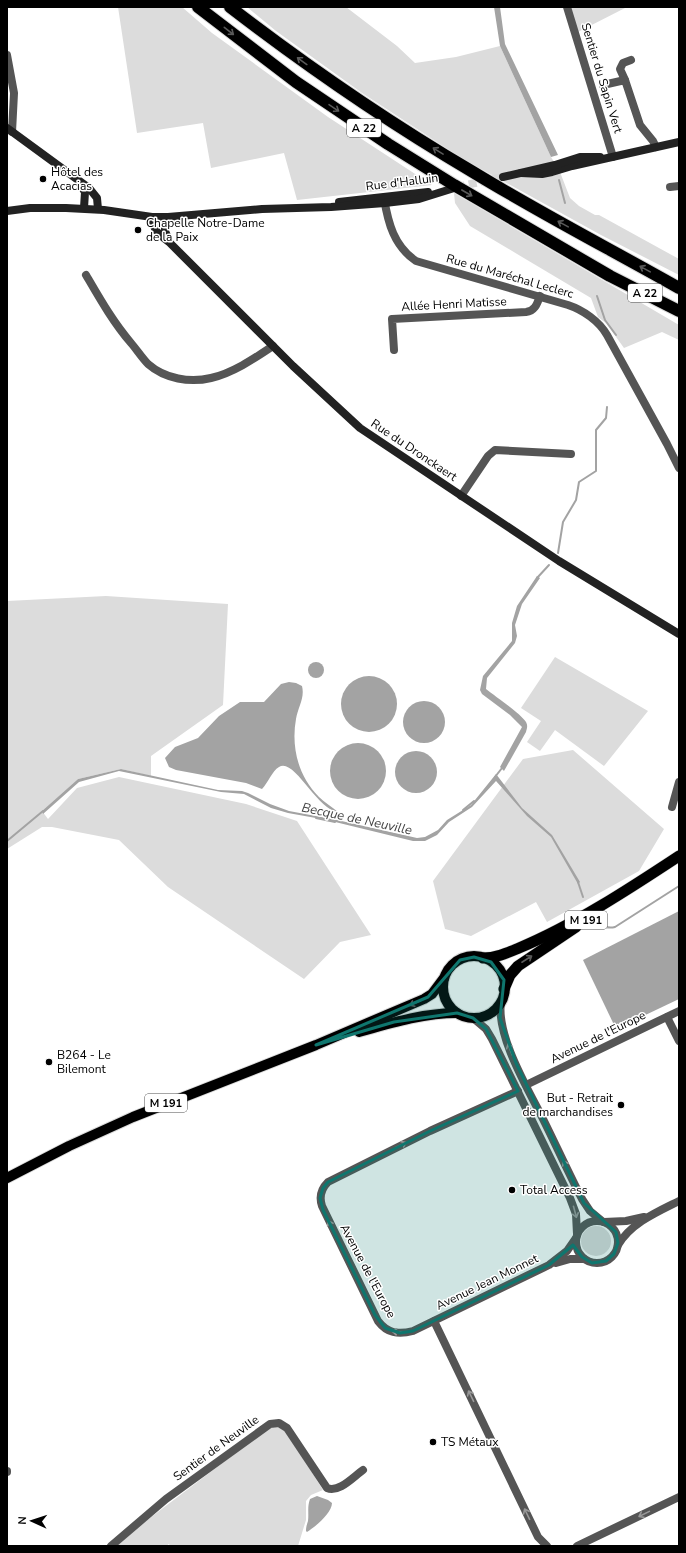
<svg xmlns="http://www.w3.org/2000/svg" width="686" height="1553" font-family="'Nunito Sans',sans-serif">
	<rect width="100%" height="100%" fill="#fff"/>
	<g fill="#dcdcdc">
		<path d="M118,7H182L212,33L328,117L432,185L297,200L284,153L211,168L203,123L137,133Z"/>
		<path d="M247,7H346L397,46L415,63L456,57L500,46L551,157L560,172L570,198L579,206L595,215H599L679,259V275L601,235L463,159L362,93L276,31Z"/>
		<path d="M569,7H627L576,33Z"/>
		<path d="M454,193L679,325V340L662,332L624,348L606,323L598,317L591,298L470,226L455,203Z"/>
		<path d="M106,596L228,604L223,705L151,756V776L121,769L78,779L42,811L48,819L77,788L119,777L246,804L297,821L371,935L340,942L304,979L168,887L119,840L52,827H42L7,849V601Z"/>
		<path d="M555,657L648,711L604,766L555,730L540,751L527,742L541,721L521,708Z"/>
		<path d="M573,750L664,829L639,871L547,922L536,902L471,936L445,929L433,881L523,759Z"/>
		<circle cx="596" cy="1241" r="15"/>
		<path d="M276,1426L284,1428L323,1490L311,1495L306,1501V1520L298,1546H170L169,1544L166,1546H113L266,1430Z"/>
	</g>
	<g fill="#a3a3a3">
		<path d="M494,7H500L505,44L558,155L551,157L500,46Z"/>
		<path d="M537,576L540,578L522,604L515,625L517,636L515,643L487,678L486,689C496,697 520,713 526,722C528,726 527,728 526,732L504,771L500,767L522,727L510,715L482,694L480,690L483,676L512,641V623L517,606Z"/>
		<circle cx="316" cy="670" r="8"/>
		<circle cx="369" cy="704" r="28"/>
		<path d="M289,682L296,683L302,686C305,698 298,707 296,719C291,747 298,776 319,797C324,802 332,807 338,812C317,810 294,757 279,767C272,771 268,783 262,789L246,783L176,770L169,767L165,758L175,747L198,738L219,716L240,702H264L281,684Z"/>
		<circle cx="424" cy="722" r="21"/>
		<circle cx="358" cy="771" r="28"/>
		<circle cx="416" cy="772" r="21"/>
		<path d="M121,769L218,790L242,791L248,793L270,804L289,811L337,820L417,838L425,837L438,830L447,820L471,805L496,774L522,808L552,835L580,882L578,884L551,837L527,816L496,781L472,807L449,822L437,835L425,841H413L327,820L288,813L271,808L244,794L221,792L119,771L79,782L43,814L42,811L78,779Z"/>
		<path d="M679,911V999L616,1029L583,960Z"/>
		<path d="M317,1496L328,1500L332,1503C332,1513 315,1527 307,1532L306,1531C306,1527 307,1524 308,1521C309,1513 307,1507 310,1499Z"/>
	</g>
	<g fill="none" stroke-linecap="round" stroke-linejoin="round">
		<g stroke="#a3a3a3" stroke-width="2">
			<path d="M559,180L565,203"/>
			<path d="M597,296L605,320L616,335"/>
			<path d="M558,553L563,522L576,500L579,482L596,471V430L606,418L607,407"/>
			<path d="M537,578L549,565"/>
			<path d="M495,777L502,768"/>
			<path d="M463,810L474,801"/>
			<path d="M316,818L335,822"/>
			<path d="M7,841L43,811"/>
			<path d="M578,882L583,897"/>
			<path d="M598,920C603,926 607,929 615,927L679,886"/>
		</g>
		<path stroke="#d9d9d9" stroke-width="8" stroke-dasharray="8 4" stroke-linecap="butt" d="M457,187L503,177"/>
		<defs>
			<g id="primary">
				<circle cx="474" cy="987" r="31"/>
				<path d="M359,1032C391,1023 424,1013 457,1013"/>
				<path d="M7,1178L69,1146L133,1117L316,1045L424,999L432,994L444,978"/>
			</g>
			<g id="trunk">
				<path d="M483,958C496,958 507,953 519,948C574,925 629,889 679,856"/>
				<path d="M504,989L510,975L518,966L576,927"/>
			</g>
			<g id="motorway">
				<path d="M198,7L296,82L388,144L454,185L610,276L679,311"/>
				<path d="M230,7C308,67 388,122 473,172C540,213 610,249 679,288"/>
			</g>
		</defs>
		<use href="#primary" stroke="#dbdbdb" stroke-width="12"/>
		<use href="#trunk" stroke="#dbdbdb" stroke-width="12"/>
		<use href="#motorway" stroke="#dbdbdb" stroke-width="14"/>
		<g stroke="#555" stroke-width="8">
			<path d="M567,7L613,157"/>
			<path d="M7,55L14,93L12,132"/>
			<path d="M625,80L620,69L623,63L631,60"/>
			<path d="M603,85L625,80L640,125L653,141L656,147"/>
			<path d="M670,187L679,186"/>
			<path d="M384,198C388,223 394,246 416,261L568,305C583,310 599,321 607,335L667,444L679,468"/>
			<path d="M86,275C100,299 113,322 131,343C137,350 142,358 148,364C165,379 190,383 211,378C233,373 255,358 273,346"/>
			<path d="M394,350L392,319L526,312C535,311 537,304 540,296"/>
			<path d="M461,496L488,456L495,450L571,454"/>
			<path d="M672,807L679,782"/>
			<path d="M501,1002C496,1036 528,1089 543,1119C556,1145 568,1172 582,1199L590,1211L602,1221"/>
			<path d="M667,1017L679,1041"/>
			<path d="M473,1018L486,1029L492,1039L570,1198L576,1214L577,1234"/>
			<path d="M526,1085L679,1011"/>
			<path d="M518,1091L430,1131L328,1182C321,1189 319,1197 322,1206L378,1321C387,1333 398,1335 413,1331L549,1265L567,1251L576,1238"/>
			<circle cx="597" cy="1242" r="21"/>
			<path d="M604,1222L626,1221L644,1217"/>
			<path d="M618,1245C631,1223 657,1212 679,1201"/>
			<path d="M556,1263L570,1259H584"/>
			<path d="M434,1321L538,1537L547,1546"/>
			<path d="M7,1471V1472"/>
			<path d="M111,1546L166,1499L270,1424L279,1423L287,1428L327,1488C339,1493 353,1477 363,1470"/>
			<path d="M577,1546L679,1497"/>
		</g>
		<g stroke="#222" stroke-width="8">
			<path d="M7,128L89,188L97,198L98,209"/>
			<path d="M521,173L542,174L552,172L572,166L679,142"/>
			<path d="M503,177L555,165L580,157H600"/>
			<path d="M79,183L85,192L84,208"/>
			<path d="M339,202L428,192"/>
			<path d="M7,211L30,208H66L104,210L152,217H168L262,209L331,207L385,203L419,199L451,189"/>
			<path d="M152,217C153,230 158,234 169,242L293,366L360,428L559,561L679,634"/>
			<path d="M165,217V231L169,241"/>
		</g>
		<use href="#primary" stroke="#000" stroke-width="10"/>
		<use href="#trunk" stroke="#000" stroke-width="11"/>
		<use href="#motorway" stroke="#000" stroke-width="12"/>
	</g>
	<defs><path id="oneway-shaft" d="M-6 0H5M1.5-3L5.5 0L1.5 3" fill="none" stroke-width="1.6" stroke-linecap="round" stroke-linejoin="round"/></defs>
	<g stroke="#595959">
		<use href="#oneway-shaft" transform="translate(229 31) rotate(38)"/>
		<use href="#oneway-shaft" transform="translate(302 61) rotate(-144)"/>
		<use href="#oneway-shaft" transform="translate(334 108) rotate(34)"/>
		<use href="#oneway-shaft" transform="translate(438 151) rotate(-148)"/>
		<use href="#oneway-shaft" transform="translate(467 193) rotate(30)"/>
		<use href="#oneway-shaft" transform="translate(563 224) rotate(-151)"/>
		<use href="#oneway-shaft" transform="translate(645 269) rotate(-151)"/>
		<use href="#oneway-shaft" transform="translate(527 959) rotate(-33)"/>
		<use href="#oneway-shaft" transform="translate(415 1003) rotate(157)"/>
	</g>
	<g stroke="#999">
		<use href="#oneway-shaft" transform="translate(510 1049) rotate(-111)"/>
		<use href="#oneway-shaft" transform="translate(401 1145) rotate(-27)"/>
		<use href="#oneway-shaft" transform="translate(566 1166) rotate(-116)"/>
		<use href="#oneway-shaft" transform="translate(575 1212) rotate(75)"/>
		<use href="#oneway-shaft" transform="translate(331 1226) rotate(-116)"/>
		<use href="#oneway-shaft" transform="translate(398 1332) rotate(-174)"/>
		<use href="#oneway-shaft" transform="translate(471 1396) rotate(-116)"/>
		<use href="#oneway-shaft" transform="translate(527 1514) rotate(-116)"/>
		<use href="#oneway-shaft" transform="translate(644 1514) rotate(154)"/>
	</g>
	<path fill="#0f766e" fill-opacity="0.2" stroke="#0f766e" stroke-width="3" stroke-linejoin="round" d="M474,957L491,962L504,980L500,1018L516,1063L584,1203L616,1232L618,1243L614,1254L606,1261L592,1263L582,1257L573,1245L549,1265L413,1331L400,1333L385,1328L375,1315L323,1210L320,1198L323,1188L328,1182L430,1131L518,1091L486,1029L473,1018L457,1013L394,1022L316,1045L428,997L460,960Z"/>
	<g fill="#000" stroke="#fff" stroke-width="1.5">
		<circle cx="43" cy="179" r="4"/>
		<circle cx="138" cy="230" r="4"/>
		<circle cx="49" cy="1062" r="4"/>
		<circle cx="621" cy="1105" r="4"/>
		<circle cx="512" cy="1190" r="4"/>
		<circle cx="433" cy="1442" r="4"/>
	</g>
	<g text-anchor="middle" stroke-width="3" stroke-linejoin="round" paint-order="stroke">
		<g fill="#fff" stroke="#4c4c4c" stroke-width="1">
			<rect x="347" y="119" width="34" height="18" rx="3"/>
			<rect x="628" y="284" width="34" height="18" rx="3"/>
			<rect x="565" y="911" width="42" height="18" rx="3"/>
			<rect x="145" y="1094" width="42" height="18" rx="3"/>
		</g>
		<g font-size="11" font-weight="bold" fill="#000">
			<text x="364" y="132">A 22</text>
			<text x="645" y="297">A 22</text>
			<text x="586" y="924">M 191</text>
			<text x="166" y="1107">M 191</text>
		</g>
		<g font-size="12" fill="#000" stroke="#fff">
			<text transform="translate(602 78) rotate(73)" y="4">Sentier du Sapin Vert</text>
			<text transform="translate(402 182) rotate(-7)" y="4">Rue d'Halluin</text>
			<text transform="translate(510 276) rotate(16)" y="4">Rue du Maréchal Leclerc</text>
			<text transform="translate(454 304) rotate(-3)" y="4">Allée Henri Matisse</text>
			<text transform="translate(414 450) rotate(34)" y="4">Rue du Dronckaert</text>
			<text transform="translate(598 1037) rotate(-26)" y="4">Avenue de l'Europe</text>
			<text transform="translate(368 1271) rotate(62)" y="4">Avenue de l'Europe</text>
			<text transform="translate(487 1282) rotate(-26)" y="4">Avenue Jean Monnet</text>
			<text transform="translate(216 1448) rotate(-36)" y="4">Sentier de Neuville</text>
		</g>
		<g font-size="12" fill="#000" stroke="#fff" text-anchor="start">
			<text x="51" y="176">Hôtel des<tspan x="51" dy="14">Acacias</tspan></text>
			<text x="146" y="227">Chapelle Notre-Dame<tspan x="146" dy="14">de la Paix</tspan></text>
			<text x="57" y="1059">B264 - Le<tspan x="57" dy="14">Bilemont</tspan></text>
			<text x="613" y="1102" text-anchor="end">But - Retrait<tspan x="613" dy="14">de marchandises</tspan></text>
			<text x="520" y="1194">Total Access</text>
			<text x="441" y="1446">TS Métaux</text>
		</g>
		<g font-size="13" font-style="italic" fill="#444" stroke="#fff">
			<text transform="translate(357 818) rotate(12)" y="5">Becque de Neuville</text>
		</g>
	</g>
	<rect width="686" height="1553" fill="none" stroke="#000000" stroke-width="16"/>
	<g transform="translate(32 1521) rotate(273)" stroke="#ffffff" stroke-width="3" paint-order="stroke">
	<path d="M0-3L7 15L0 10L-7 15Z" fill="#000000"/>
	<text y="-6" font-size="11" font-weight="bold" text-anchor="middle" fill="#000000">N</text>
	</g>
</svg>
